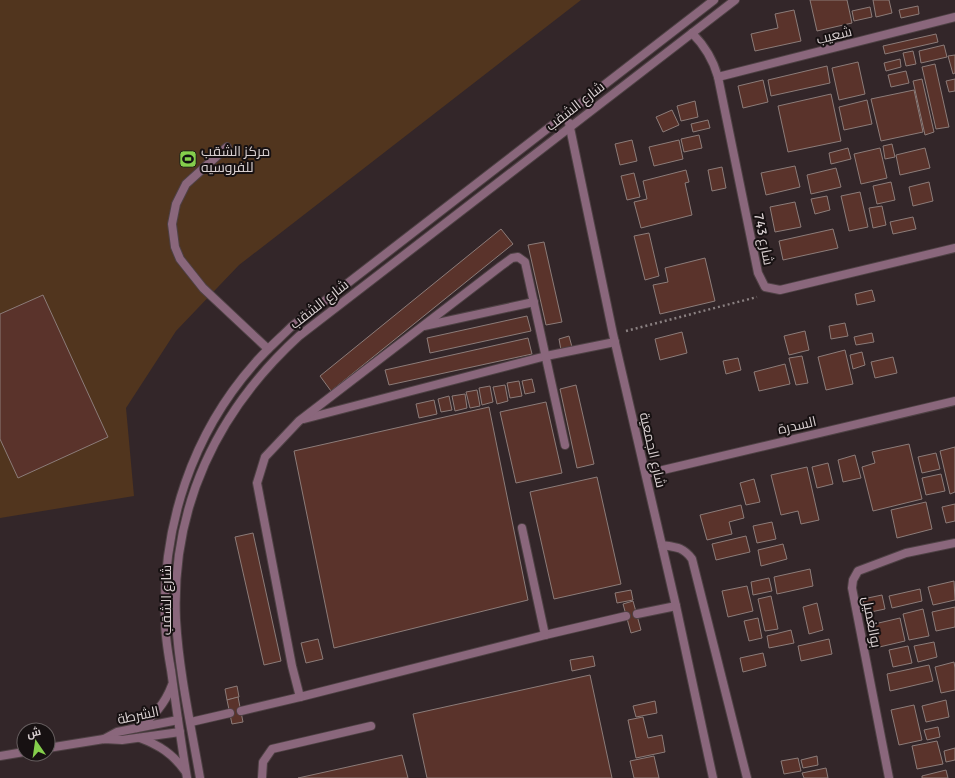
<svg xmlns="http://www.w3.org/2000/svg" width="955" height="778" font-family="Signika,Cairo,sans-serif">
	<rect width="100%" height="100%" fill="#332629"/>
	<path fill="#51351e" d="M0,0H581L239,265L176,331L126,408L134,496L0,518Z"/>
	<g fill="#5a332b" stroke="#8c7c79">
		<path d="M810,0H847L852,23L817,31Z"/>
		<path d="M873,0H889L892,13L876,17Z"/>
		<path d="M918,6L919,14L901,18L899,10Z"/>
		<path d="M870,7L872,17L854,21L852,11Z"/>
		<path d="M794,10L801,41L755,51L751,34L778,28L775,14Z"/>
		<path d="M936,34L938,42L885,54L883,46Z"/>
		<path d="M944,45L947,57L921,63L919,51Z"/>
		<path d="M913,51L916,64L906,66L903,53Z"/>
		<path d="M955,55V73L953,74L948,56Z"/>
		<path d="M900,59L901,67L886,71L884,63Z"/>
		<path d="M858,62L865,94L839,100L832,68Z"/>
		<path d="M935,64L949,127L936,129L922,67Z"/>
		<path d="M827,66L830,83L771,96L768,80Z"/>
		<path d="M906,71L909,83L891,87L888,75Z"/>
		<path d="M922,79L934,132L925,135L913,81Z"/>
		<path d="M955,79V91L949,92L946,81Z"/>
		<path d="M763,80L768,102L743,108L738,86Z"/>
		<path d="M914,90L923,132L881,141L871,99Z"/>
		<path d="M831,94L841,141L788,152L778,106Z"/>
		<path d="M867,100L872,124L844,130L839,107Z"/>
		<path d="M695,101L698,117L681,121L677,106Z"/>
		<path d="M672,110L679,125L663,132L656,117Z"/>
		<path d="M708,120L710,128L693,132L691,124Z"/>
		<path d="M699,135L702,148L684,152L681,139Z"/>
		<path d="M632,140L637,161L620,165L615,144Z"/>
		<path d="M679,140L683,159L654,166L649,147Z"/>
		<path d="M892,144L895,157L885,159L883,146Z"/>
		<path d="M848,148L851,159L831,164L829,153Z"/>
		<path d="M880,148L887,178L861,184L854,154Z"/>
		<path d="M925,148L930,168L900,175L896,155Z"/>
		<path d="M795,166L800,187L766,195L761,173Z"/>
		<path d="M722,167L726,188L712,191L708,170Z"/>
		<path d="M836,168L841,187L811,194L807,175Z"/>
		<path d="M686,170L689,182L685,183L692,215L641,228L634,202L647,199L643,181Z"/>
		<path d="M634,173L640,197L627,200L621,176Z"/>
		<path d="M891,182L895,200L877,204L873,186Z"/>
		<path d="M929,182L933,201L913,206L909,187Z"/>
		<path d="M860,192L868,227L849,231L841,196Z"/>
		<path d="M827,196L830,210L815,214L811,199Z"/>
		<path d="M795,202L801,227L775,232L770,207Z"/>
		<path d="M882,206L886,225L873,228L869,208Z"/>
		<path d="M913,217L916,229L893,234L890,222Z"/>
		<path d="M501,229L513,244L331,391L320,376Z"/>
		<path d="M833,229L838,248L783,260L779,241Z"/>
		<path d="M649,233L659,276L645,280L634,236Z"/>
		<path d="M544,242L562,322L546,325L528,245Z"/>
		<path d="M705,258L715,301L660,314L653,285L668,282L665,268Z"/>
		<path d="M872,290L875,301L857,305L855,294Z"/>
		<path d="M43,295L108,437L18,478L0,439V314Z"/>
		<path d="M527,316L531,331L430,353L427,338Z"/>
		<path d="M845,323L848,336L831,339L829,326Z"/>
		<path d="M805,331L809,350L789,355L784,336Z"/>
		<path d="M682,332L687,353L660,360L655,339Z"/>
		<path d="M872,333L874,342L856,345L854,337Z"/>
		<path d="M569,336L572,347L561,350L559,339Z"/>
		<path d="M528,338L532,354L389,385L385,370Z"/>
		<path d="M845,350L853,384L826,390L818,357Z"/>
		<path d="M862,352L865,365L853,369L850,355Z"/>
		<path d="M802,356L808,383L796,385L789,358Z"/>
		<path d="M893,357L897,373L875,378L871,362Z"/>
		<path d="M738,358L741,370L726,374L723,361Z"/>
		<path d="M785,364L790,384L759,391L754,372Z"/>
		<path d="M532,379L535,392L525,394L522,381Z"/>
		<path d="M519,381L522,396L510,398L507,383Z"/>
		<path d="M505,385L508,401L497,404L493,387Z"/>
		<path d="M576,385L594,464L577,468L560,389Z"/>
		<path d="M490,386L493,402L482,405L479,388Z"/>
		<path d="M477,390L480,406L470,408L466,392Z"/>
		<path d="M465,394L467,408L455,411L452,396Z"/>
		<path d="M449,396L452,410L441,412L438,399Z"/>
		<path d="M434,400L437,414L419,418L416,404Z"/>
		<path d="M546,402L562,473L516,483L500,412Z"/>
		<path d="M489,407L528,600L334,648L294,451Z"/>
		<path d="M909,444L922,499L873,511L862,467L875,463L872,452Z"/>
		<path d="M955,447V492L950,494L940,451Z"/>
		<path d="M936,453L940,469L922,473L918,457Z"/>
		<path d="M855,455L861,478L843,482L838,460Z"/>
		<path d="M828,463L833,484L817,488L812,467Z"/>
		<path d="M807,467L819,520L801,524L798,511L781,515L771,475Z"/>
		<path d="M941,474L945,491L926,495L922,478Z"/>
		<path d="M597,477L621,584L554,599L530,492Z"/>
		<path d="M754,479L760,502L746,505L740,483Z"/>
		<path d="M926,502L932,529L897,538L891,510Z"/>
		<path d="M955,504V521L946,523L942,507Z"/>
		<path d="M741,505L744,518L729,522L732,534L707,540L700,515Z"/>
		<path d="M772,522L776,539L757,543L753,526Z"/>
		<path d="M253,533L281,661L264,665L235,537Z"/>
		<path d="M746,536L750,552L716,560L712,544Z"/>
		<path d="M783,544L787,559L761,566L758,550Z"/>
		<path d="M810,569L813,586L777,594L774,577Z"/>
		<path d="M769,578L772,591L753,595L751,582Z"/>
		<path d="M954,581L955,600L933,605L928,587Z"/>
		<path d="M747,586L753,611L728,617L722,591Z"/>
		<path d="M920,589L922,601L892,608L889,596Z"/>
		<path d="M631,590L633,600L617,603L615,593Z"/>
		<path d="M882,595L885,609L866,613L863,599Z"/>
		<path d="M771,596L778,629L765,631L758,599Z"/>
		<path d="M633,601L641,630L631,633L623,604Z"/>
		<path d="M817,603L823,630L809,634L803,607Z"/>
		<path d="M955,607V627L936,631L932,612Z"/>
		<path d="M923,609L929,636L909,640L903,614Z"/>
		<path d="M758,618L762,638L749,641L744,621Z"/>
		<path d="M900,618L905,641L875,648L870,625Z"/>
		<path d="M791,630L794,643L769,648L767,636Z"/>
		<path d="M318,639L323,659L306,663L301,643Z"/>
		<path d="M829,639L832,654L801,661L798,646Z"/>
		<path d="M934,642L937,657L918,662L914,646Z"/>
		<path d="M908,646L912,663L893,667L889,650Z"/>
		<path d="M763,653L766,666L743,672L740,658Z"/>
		<path d="M593,656L595,666L572,671L570,660Z"/>
		<path d="M954,662L955,668V690L941,693L935,667Z"/>
		<path d="M929,665L933,681L890,691L887,674Z"/>
		<path d="M590,675L612,778H427L413,714Z"/>
		<path d="M237,686L239,697L227,700L225,689Z"/>
		<path d="M238,697L243,722L232,724L227,700Z"/>
		<path d="M946,700L949,717L926,722L922,706Z"/>
		<path d="M655,701L657,713L636,717L633,706Z"/>
		<path d="M914,705L922,740L899,745L891,710Z"/>
		<path d="M643,717L648,738L662,735L665,752L636,758L628,720Z"/>
		<path d="M938,727L940,737L927,740L924,730Z"/>
		<path d="M937,741L943,764L917,769L912,746Z"/>
		<path d="M955,748V760L946,762L944,751Z"/>
		<path d="M402,755L408,778H298Z"/>
		<path d="M654,756L659,778H634L630,761Z"/>
		<path d="M817,756L818,765L803,768L801,760Z"/>
		<path d="M798,758L801,771L784,774L781,761Z"/>
		<path d="M826,768L828,778H804L802,773Z"/>
		<path d="M946,770L948,778H922V776Z"/>
	</g>
	<g fill="none" stroke-linecap="round" stroke-linejoin="round">
		<defs>
			<g id="service">
				<path d="M227,147L186,184L176,204L172,224L175,247L180,259L203,288L268,349"/>
				<path d="M424,326L534,302"/>
				<path d="M304,419L546,356L615,342"/>
				<path d="M565,445L525,262L518,257L512,258L501,266L299,421L265,457L257,483L292,666L300,697L545,635L626,616"/>
				<path d="M522,528L545,635"/>
				<path d="M662,545C676,547 683,547 692,559L747,778"/>
				<path d="M637,614L676,606"/>
				<path d="M241,711L300,697"/>
				<path d="M191,722L230,713"/>
				<path d="M262,778L263,762L272,749L371,726"/>
			</g>
			<g id="minor">
				<path d="M692,33C705,46 713,59 718,77L758,273L765,287L780,290L955,248"/>
				<path d="M718,77L955,17"/>
				<path d="M646,474L955,401"/>
				<path d="M104,739L117,732L178,720"/>
				<path d="M48,748L104,739L122,740L180,732"/>
				<path d="M0,756L24,752"/>
				<path d="M889,778L852,588L853,580L858,571L906,553L955,543"/>
			</g>
			<g id="tertiary">
				<path d="M569,123L613,334L676,606L713,778"/>
				<path d="M137,728C154,717 165,704 172,685"/>
				<path d="M140,738C159,745 173,754 185,771"/>
				<path d="M187,778C181,742 176,706 171,670C168,653 165,637 165,619C162,526 192,434 255,363C266,350 279,339 291,327L714,0"/>
				<path d="M200,778C191,726 179,672 176,620C171,507 217,411 299,336L735,0"/>
			</g>
		</defs>
		<use href="#service" stroke="#4e4144" stroke-width="10"/>
		<use href="#minor" stroke="#4e4144" stroke-width="10"/>
		<use href="#tertiary" stroke="#4e4144" stroke-width="10"/>
		<path stroke="#8a8081" stroke-width="2.5" stroke-dasharray="2 3" stroke-linecap="butt" d="M626,331L757,297"/>
		<use href="#service" stroke="#8a677c" stroke-width="8"/>
		<use href="#minor" stroke="#8a677c" stroke-width="8"/>
		<use href="#tertiary" stroke="#8a677c" stroke-width="8"/>
	</g>
	<defs>
		<symbol id="stadium-square" viewBox="-11 -11 22 22"><rect x="-9" y="-9" width="18" height="18" rx="4" fill="#85cf4c" stroke="#171112"/><path d="M0-5a6.5 5 0 1 0 0 10a6.5 5 0 1 0 0-10ZM-3.5-1.8h7v3.6h-7Z" fill="#111"/></symbol>
	</defs>
	<g fill-rule="evenodd">
		<use href="#stadium-square" x="178" y="149" width="20" height="20"/>
	</g>
	<g text-anchor="middle" stroke-width="4" stroke-linejoin="round" paint-order="stroke">
		<g font-size="14" fill="#d9d0d1" stroke="#171112">
			<text transform="translate(834 35) rotate(-14)" y="5">شعيب</text>
			<text transform="translate(575 106) rotate(-38)" y="5">شارع الشقب</text>
			<text transform="translate(764 239) rotate(79)" y="5">شارع 743</text>
			<text transform="translate(319 304) rotate(-38)" y="5">شارع الشقب</text>
			<text transform="translate(797 425) rotate(-13)" y="5">السدرة</text>
			<text transform="translate(653 450) rotate(77)" y="5">شارع الجمعية</text>
			<text transform="translate(166 600) rotate(-90)" y="5">شارع الشقب</text>
			<text transform="translate(872 622) rotate(79)" y="5">بوالغميل</text>
			<text transform="translate(138 715) rotate(-12)" y="5">الشرطة</text>
		</g>
		<g font-size="14" fill="#d9d0d1" stroke="#171112" text-anchor="start">
			<text x="201" y="156">مركز الشقب<tspan x="201" dy="16">للفروسيه</tspan></text>
		</g>
	</g>
	<g transform="translate(36 742) rotate(347)"><circle r="19" fill="#171112" stroke="#655d5e"/>
	<path d="M0-3L7 15L0 10L-7 15Z" fill="#85cf4c"/>
	<text y="-6" font-size="11" font-weight="bold" text-anchor="middle" fill="#d9d0d1">ش</text>
	</g>
</svg>
